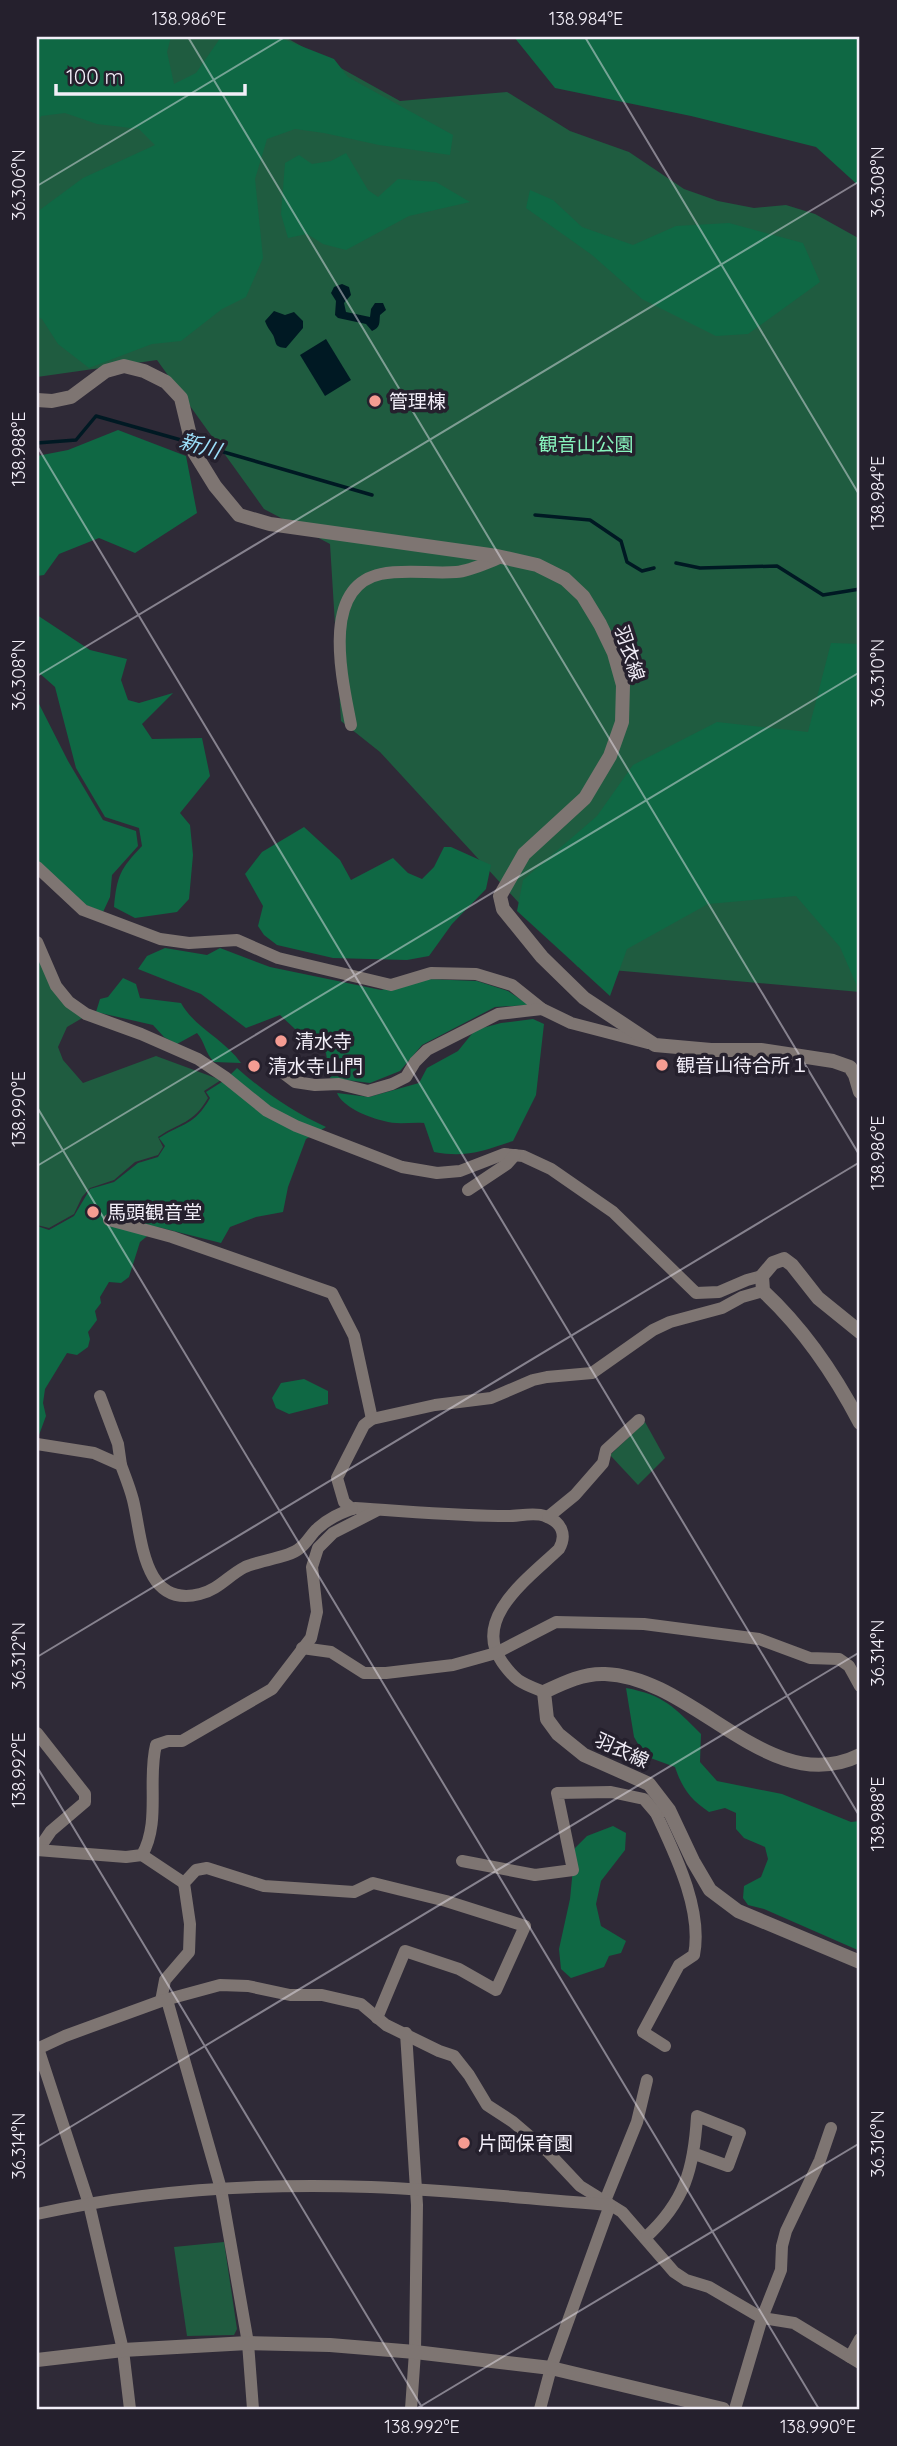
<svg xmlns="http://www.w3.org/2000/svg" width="897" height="2446" font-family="Quicksand,'Noto Sans JP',sans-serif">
	<rect width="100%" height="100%" fill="#2f2a37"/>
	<g fill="#1f5c40">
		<path d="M37,37H285L400,101L507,92L570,131L629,152L684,189L718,201L754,208L786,205L815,214L860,239V992L578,967L380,752L341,721L330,544L264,509L157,360L37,377Z"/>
		<path d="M37,948L84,1017L67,1027L58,1047L63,1060L83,1083L156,1056L221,1080L204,1091L208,1098C193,1124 180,1122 158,1137L163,1147L158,1155L135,1162L114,1180L90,1188L82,1197L74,1214L49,1228L37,1225Z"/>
		<path d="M645,1422L665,1458L638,1485L610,1455Z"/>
		<path d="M224,2242L237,2329L234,2335L187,2336L174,2247Z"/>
	</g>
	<g fill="#0f6844">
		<path d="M37,37H171L167,52L174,84L196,73L221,37H278L334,59L348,77L453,135L450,155L379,145L324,133L295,129L267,139L255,179L263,258L246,297L222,309L181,341L152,344L89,368L58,344L42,319L37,317V212L83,178L155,145L139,129L97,124L65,113L41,116L37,124Z"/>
		<path d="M514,37H860V187L816,147L691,116L555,88Z"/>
		<path d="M346,153L368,190L378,197L398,179L436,182L470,202L409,216L346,250L323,244L307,234L288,238L281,214L285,163L299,155L312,164L331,161Z"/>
		<path d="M530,190L553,200L582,227L633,245L676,226L729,223L803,243L820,282L748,334L716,336L642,299L592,255L526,208Z"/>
		<path d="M118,430L186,456L197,513L135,553L99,538L59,554L44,575L37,576V456L68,450Z"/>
		<path d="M37,615L90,650L127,659L121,680L128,700L139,703L173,693L142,724L152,739L202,738L210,776L180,813L190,825L193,855L189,899L177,912L135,918L114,907C117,876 120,869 142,846L139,828L105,817L76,768L55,687L37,671Z"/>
		<path d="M831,643L860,644V993L840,947L796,896L708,904L627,949L610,996L517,911L523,880L597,816L633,765L717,722L808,732Z"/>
		<path d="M37,700L68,761L103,820L136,831L138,846L112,875L110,897L103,912L86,905L37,860Z"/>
		<path d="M304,827L340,860L351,880L393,858L408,873L422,879L434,867L444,847H451L491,865L486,889L452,924L429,956L407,960L333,958L277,945L264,935L258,926L263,906L245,874L262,852Z"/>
		<path d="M165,948L207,955L220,948L270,967L381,990L426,979L477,981L508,991L529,1005L495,1007L422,1045L400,1071L370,1083L330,1078L326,1053L310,1043L280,1015L246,1028L201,994L138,969L147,956Z"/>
		<path d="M123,978L136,984L140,998L181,1003C194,1027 224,1039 241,1063L214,1062C205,1053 205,1042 197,1033L177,1044L164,1037L153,1025L96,1012L100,999L108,997Z"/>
		<path d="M533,1019L544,1024L536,1095L513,1141C483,1151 466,1158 434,1152L424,1123C411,1122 396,1125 384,1121C370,1118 342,1107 337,1093L369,1097L419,1083L427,1068L458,1051L475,1030L501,1023Z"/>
		<path d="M237,1068C264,1092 293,1112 326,1127L306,1139L288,1187L283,1212L256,1217L230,1227L221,1243L158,1227L140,1242L129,1277L121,1283L109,1282L100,1297L101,1303L95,1311L97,1320L88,1332L90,1339L88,1347L77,1355L67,1353L45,1389L43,1403L46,1416L39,1435L37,1434V1226L49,1230L74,1216L90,1189L114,1182L138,1163L158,1157L165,1146L159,1138C184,1122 194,1126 210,1098L206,1092L225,1080Z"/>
		<path d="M304,1379L328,1391V1404L289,1414L276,1408L272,1398L281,1383Z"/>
		<path d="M626,1688C664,1695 674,1707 701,1734L700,1762L717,1781L782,1794L851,1822L860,1821V1951L764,1909L748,1905L743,1898L744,1886L761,1877L768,1859L765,1847L744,1838L736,1829V1813L725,1808L709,1812C690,1799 682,1788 675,1767L645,1756L634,1737Z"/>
		<path d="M613,1826L626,1833L625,1850L601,1881L596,1904L601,1926L626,1941L621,1953L609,1956L604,1967L571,1978L561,1969L559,1949L570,1899L575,1848L587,1836Z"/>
	</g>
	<g fill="#001923">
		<path d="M342,284L349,287L351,295L344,303L346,312L370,317L371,309L375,303H383L386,310L380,315C379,323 381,327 372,331L366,324L338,318L335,315L336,301L331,293L334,287Z"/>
		<path d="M274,311L285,315L294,312L303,321V328L286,348C274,347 277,344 273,335C270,330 267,327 265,321Z"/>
		<path d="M326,339L351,380L325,396L300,355Z"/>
	</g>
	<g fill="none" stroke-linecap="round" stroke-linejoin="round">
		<g stroke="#001923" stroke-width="3.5">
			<path d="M37,443L76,440L96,416L188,442"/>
			<path d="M196,444L372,495"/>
			<path d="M535,515L590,520L621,541L627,562L642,571L654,568"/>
			<path d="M676,563L700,568L777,566L823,595L860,589"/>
		</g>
		<g stroke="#7e7572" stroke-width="12">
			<path d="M351,725C343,682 319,587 381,574C405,569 432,574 456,572C471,571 488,562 502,557"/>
			<path d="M37,867L83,910L160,939L189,943L237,940L278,958L391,985L431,973L476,974L512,985L542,1009L571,1023L648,1043"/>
			<path d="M37,942L56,986L69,1002L86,1014L141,1034L198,1059L225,1077L267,1111L296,1126L402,1167L437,1173L460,1171L504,1154L523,1156L551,1169L613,1212L696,1293L719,1292L747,1280L762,1276"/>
			<path d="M278,1069L295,1082L315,1085L339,1084L368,1091L392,1084L406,1077L415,1062L427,1050L498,1014L542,1009"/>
			<path d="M468,1190L507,1164L515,1155"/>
			<path d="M109,1220L172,1237L332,1293L354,1336L372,1419"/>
			<path d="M100,1396L118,1444L121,1465"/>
			<path d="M37,1444L94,1453L121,1465C125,1476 130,1488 133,1500C142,1536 142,1609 200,1594C218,1590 229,1575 245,1567C260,1560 289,1558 300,1548C307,1543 311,1534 318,1528C328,1519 342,1512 355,1508C406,1511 457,1516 508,1516C519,1516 535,1512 545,1516C562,1522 567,1535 559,1549C530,1577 471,1618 502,1662C516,1682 522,1683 544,1692"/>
			<path d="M352,1509L344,1502L337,1478L364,1425L372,1419L435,1405L491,1398L533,1380L547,1377L592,1373L653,1330L670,1322L722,1308L742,1297L763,1291"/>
			<path d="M548,1517L575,1495L603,1463L606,1450L639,1420"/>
			<path d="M302,1648L331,1652L364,1673H386L453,1665L496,1653L556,1622L644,1624L759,1639L810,1658L839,1659L849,1666L860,1686"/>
			<path d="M37,1733L85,1794V1802L51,1831L38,1850"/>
			<path d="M664,1811L656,1813C675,1854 703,1910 694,1955L679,1965L643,2032L665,2046"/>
			<path d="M37,1850L126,1857L142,1855C161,1822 147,1780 156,1745L168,1741H182L272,1689L311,1638L317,1612L312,1567L318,1548L333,1533L376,1511"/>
			<path d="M142,1855L184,1883"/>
			<path d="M462,1861L535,1875L573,1870L557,1793L611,1792L644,1799L656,1813"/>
			<path d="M167,2000L221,2189L248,2343L253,2409"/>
			<path d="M161,2001L165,1980L189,1952L190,1924L184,1883L196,1870L207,1868L264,1886L354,1892L373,1883L446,1901L525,1926L496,1990L459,1969L405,1951L377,2018"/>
			<path d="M406,2033L417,2205L415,2352L411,2409"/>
			<path d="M38,2048L89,2204L123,2350L130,2409"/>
			<path d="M37,2049L65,2036L161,2001L220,1985L248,1986L290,1995H322L361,2004L386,2025L439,2051L454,2056L469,2075L487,2105L513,2122L548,2152L580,2186L622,2212L674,2272L686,2280L709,2287L762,2318L794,2323L860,2363"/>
			<path d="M605,2201L637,2122L647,2080"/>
			<path d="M37,2214C145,2190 260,2183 371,2187C450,2190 530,2199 610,2205L551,2368L540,2409"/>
			<path d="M645,2238C685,2202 694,2168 697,2116L740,2133L728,2166L695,2154"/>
			<path d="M850,2357L860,2339"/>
			<path d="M735,2409L762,2318L781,2270L782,2246L786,2231L820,2160L831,2128"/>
		</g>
		<g stroke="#7e7572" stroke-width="14">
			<path d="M37,400L52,401L71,397L106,371L124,366L144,371L166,382L181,398L194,452L215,486L239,515L270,524L497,556L537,565L565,579L583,596L600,624L614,653L623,685L622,722L610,756L585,798L524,854L500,896L503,909L542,957L584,998L655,1045L711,1050H761L833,1061L850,1067L855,1075L860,1092"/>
			<path d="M860,1332L818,1298L792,1265L784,1259L773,1263L762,1276L763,1291C804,1329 834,1373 860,1423"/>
			<path d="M860,1755C769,1800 695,1677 605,1674C583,1673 563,1683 544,1692L547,1719L558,1734L584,1755L649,1784L669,1810L693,1861L710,1890L738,1911L860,1962"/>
			<path d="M37,2360L123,2350L248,2343L330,2345L415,2352L551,2368L723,2409"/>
		</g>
	</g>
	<path fill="none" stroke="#f2eef8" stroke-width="2" stroke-opacity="0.45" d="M188,37L860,1156M585,37L860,496M37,186L285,37M37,446L860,1817M37,676L860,181M37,1107L819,2409M37,1166L860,672M37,1657L860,1162M37,1767L423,2409M37,2147L860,1652M416,2409L860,2143"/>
	<g fill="#f59c92" stroke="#25202d" stroke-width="2.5">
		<circle cx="375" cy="401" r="7"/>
		<circle cx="281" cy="1041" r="7"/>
		<circle cx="662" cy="1065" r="7"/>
		<circle cx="254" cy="1066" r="7"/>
		<circle cx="93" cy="1212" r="7"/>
		<circle cx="464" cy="2143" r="7"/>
	</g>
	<g text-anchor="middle" stroke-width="7" stroke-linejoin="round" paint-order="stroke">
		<g font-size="19" fill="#f2eef8" stroke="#25202d" text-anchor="start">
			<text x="389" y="408">管理棟</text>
			<text x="295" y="1048">清水寺</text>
			<text x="676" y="1072">観音山待合所１</text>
			<text x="268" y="1073">清水寺山門</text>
			<text x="107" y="1219">馬頭観音堂</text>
			<text x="478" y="2150">片岡保育園</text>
		</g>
		<g font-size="19" fill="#88f5be" stroke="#25202d">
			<text x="586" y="451">観音山公園</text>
		</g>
		<g font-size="19" fill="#f2eef8" stroke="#25202d">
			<text transform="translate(630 653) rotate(72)" y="7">羽衣線</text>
			<text transform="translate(622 1750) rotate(25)" y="7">羽衣線</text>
		</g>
		<g font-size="21" font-style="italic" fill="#9cdffa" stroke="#25202d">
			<text transform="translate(200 446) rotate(16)" y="7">新川</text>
		</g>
	</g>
	<rect width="897" height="2446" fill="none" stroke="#25202d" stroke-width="77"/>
	<path d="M56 84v10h189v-10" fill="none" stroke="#f2eef8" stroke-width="3.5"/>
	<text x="66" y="84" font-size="21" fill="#f2eef8" stroke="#25202d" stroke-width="5" paint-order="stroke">100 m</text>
	<rect x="38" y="38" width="820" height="2370" fill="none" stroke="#f2eef8" stroke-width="2.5"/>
	<g font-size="18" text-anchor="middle" fill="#f2eef8">
		<text x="189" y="25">138.986°E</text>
		<text x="586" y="25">138.984°E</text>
		<text transform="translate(878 182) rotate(-90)" y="6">36.308°N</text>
		<text transform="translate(19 185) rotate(-90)" y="6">36.306°N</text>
		<text transform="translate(19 449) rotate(-90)" y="6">138.988°E</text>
		<text transform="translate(878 493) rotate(-90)" y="6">138.984°E</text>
		<text transform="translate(878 673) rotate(-90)" y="6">36.310°N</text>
		<text transform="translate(19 675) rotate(-90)" y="6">36.308°N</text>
		<text transform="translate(19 1109) rotate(-90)" y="6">138.990°E</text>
		<text transform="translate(878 1153) rotate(-90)" y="6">138.986°E</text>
		<text transform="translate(878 1653) rotate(-90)" y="6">36.314°N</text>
		<text transform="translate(19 1656) rotate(-90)" y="6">36.312°N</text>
		<text transform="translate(19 1770) rotate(-90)" y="6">138.992°E</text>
		<text transform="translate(878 1814) rotate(-90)" y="6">138.988°E</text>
		<text transform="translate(878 2144) rotate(-90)" y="6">36.316°N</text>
		<text transform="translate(19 2146) rotate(-90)" y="6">36.314°N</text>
		<text x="422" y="2433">138.992°E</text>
		<text x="818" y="2433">138.990°E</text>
	</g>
</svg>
